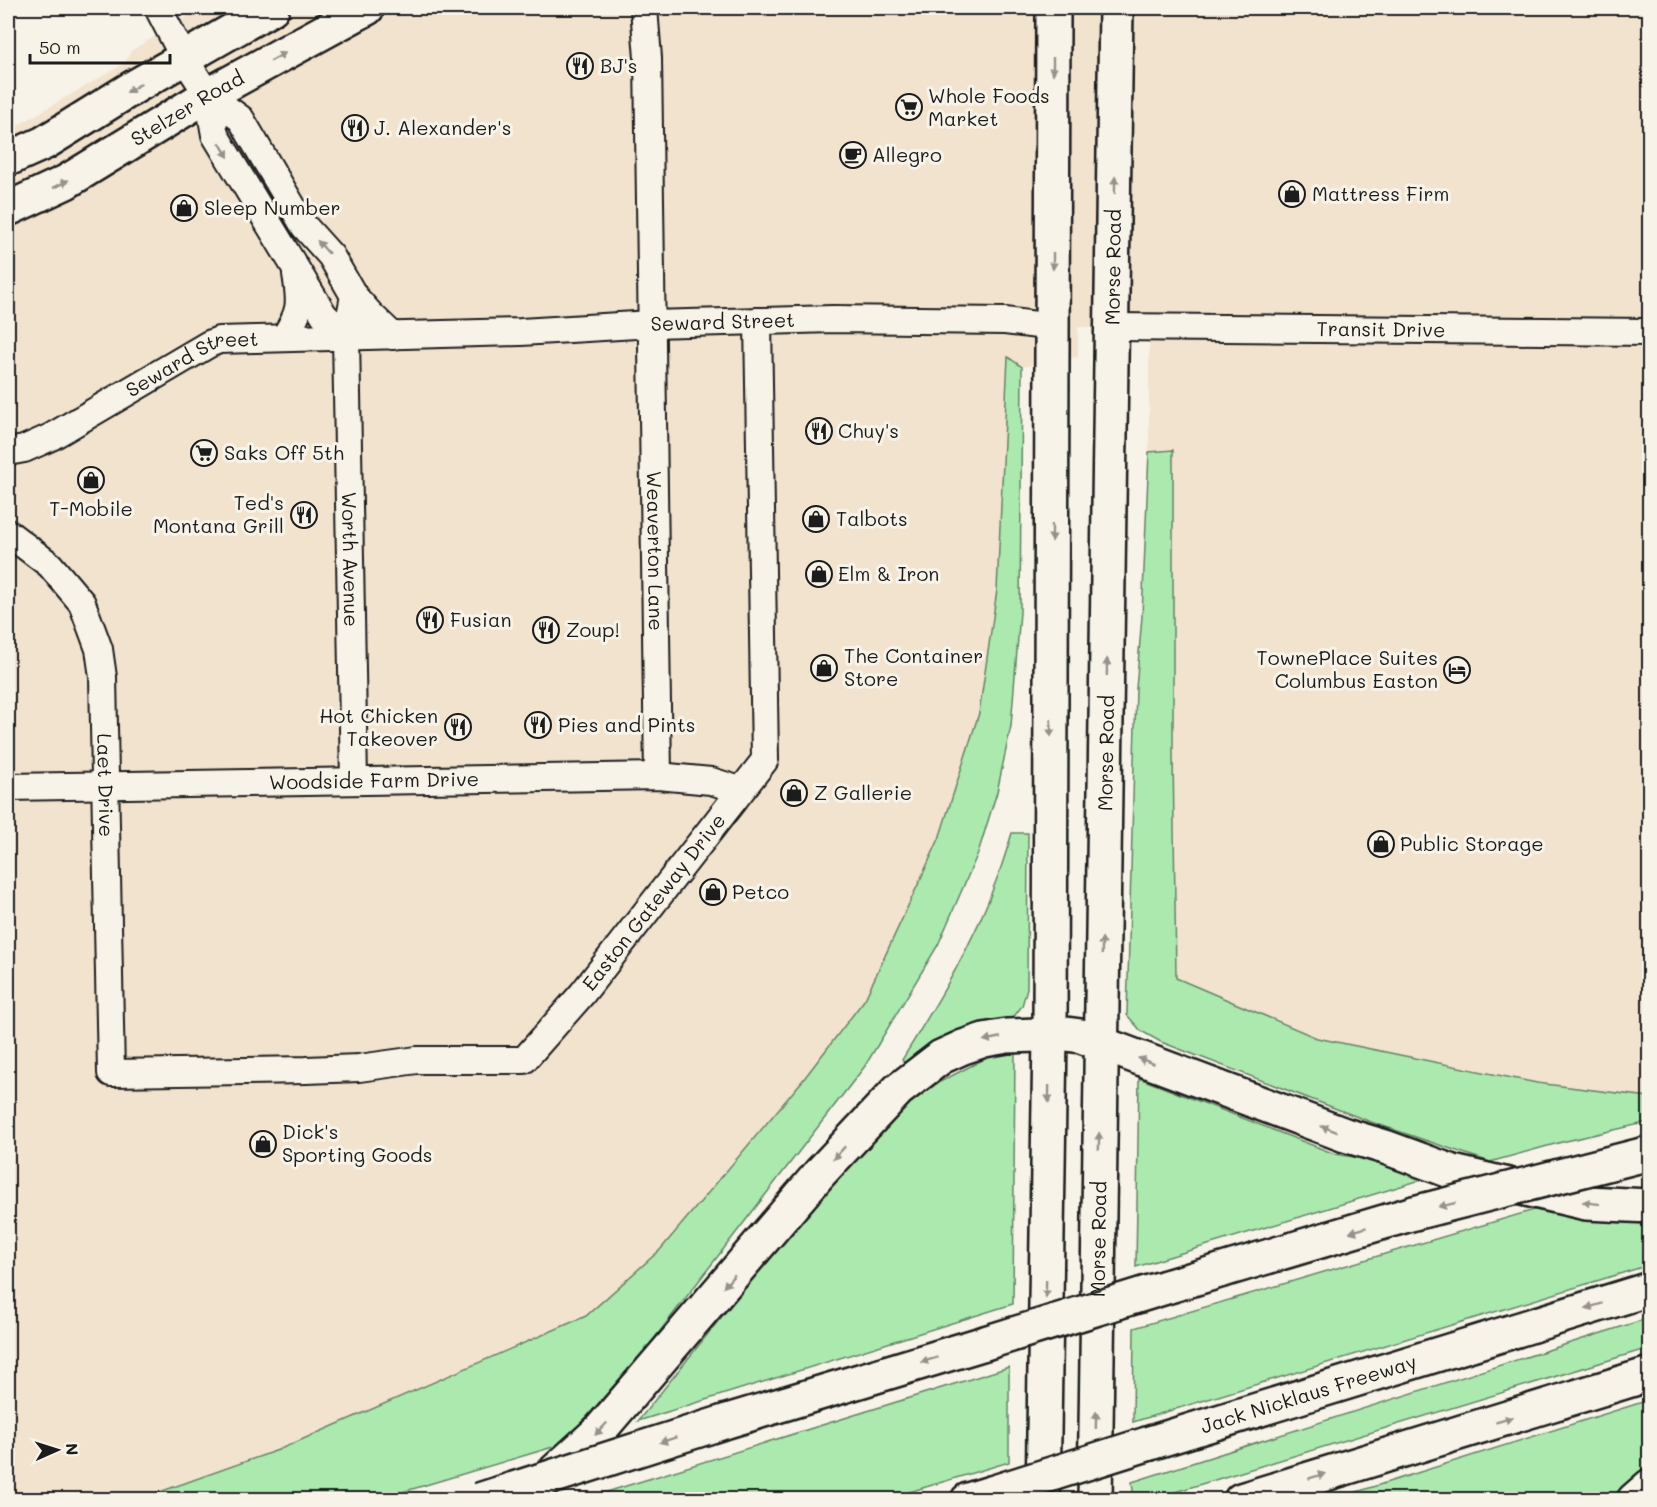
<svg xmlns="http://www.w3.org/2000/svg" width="1657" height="1507" font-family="Mali,sans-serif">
	<rect width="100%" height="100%" fill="#f7f3e8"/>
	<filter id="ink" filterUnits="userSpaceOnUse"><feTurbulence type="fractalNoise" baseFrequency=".0167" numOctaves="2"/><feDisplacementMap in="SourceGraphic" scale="12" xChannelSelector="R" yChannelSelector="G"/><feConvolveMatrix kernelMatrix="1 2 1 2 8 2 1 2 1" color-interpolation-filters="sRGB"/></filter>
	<g filter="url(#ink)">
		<path fill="#f2e3cf" d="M201,8H1649V1097L1537,1083L1322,1040L1175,978L1173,755V450L1149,452V329L1078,327V357L1022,367L1008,358L997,590L979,713L939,839L865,999L803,1080L660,1250L586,1316L278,1450L137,1499H8V131L125,63L131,51Z"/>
		<g fill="#ace9af" stroke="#648266" stroke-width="1.5">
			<path d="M1008,357L1022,367L1020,612L1011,726L997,792L978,853L938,945L865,1066L650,1344L563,1444L379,1499L137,1500L278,1450L586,1316L660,1250L803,1080L865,999L939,839L979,713L997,590Z"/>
			<path d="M1173,450V755L1176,978L1317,1038L1537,1083L1649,1097V1122L1562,1142L1490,1162L1371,1122L1161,1042L1141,1031L1127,1015L1136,689L1142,616L1149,452Z"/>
			<path d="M1012,833H1028L1027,988L1022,1006L1013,1018L908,1066L902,1060C937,1003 973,945 996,881C1002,866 1007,849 1012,833Z"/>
			<path d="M1015,1049L1013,1304L638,1421L821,1193L888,1120L936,1084L990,1056Z"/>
			<path d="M1139,1078L1335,1154L1373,1160L1424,1179L1136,1267Z"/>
			<path d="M1534,1210L1613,1219H1649V1265L1133,1422L1134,1328Z"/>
			<path d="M1649,1318V1348L1152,1499H1134L1132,1482Z"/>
			<path d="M1009,1367V1462L886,1499H584Z"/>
			<path d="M1649,1400V1465L1614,1499L1331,1500Z"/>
		</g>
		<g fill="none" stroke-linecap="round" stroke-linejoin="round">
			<defs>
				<g id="minor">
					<path d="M158,8L184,58L208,95L241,119L304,226L331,256L354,296L370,314L393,336"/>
					<path id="s1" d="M644,8L648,58L658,776"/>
					<path d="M208,95L215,135L324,315L346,337"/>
					<path id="s2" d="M354,296L346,337L354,781"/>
					<path id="s3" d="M1114,327L1650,332"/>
					<path d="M284,338C301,311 301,305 296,274"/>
					<path id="s4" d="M8,452L24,449L51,437L209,344L219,340L521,332L652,324L832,319L1005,321L1053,327"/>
					<path id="s5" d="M8,533L50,565L82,603L99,649L103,677L111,1073L306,1070L359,1068L417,1060H524L582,994L765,760L758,321"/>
					<path id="s6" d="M8,787L658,776L711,781L740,790"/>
				</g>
				<g id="major">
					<path d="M8,159L44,143L134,87L272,8"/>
					<path id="s7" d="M8,209L66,182L208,95L367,8"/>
					<path d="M1043,1500L1050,1035L1053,8"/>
					<path id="s8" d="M1095,1500C1101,1002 1112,505 1116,8"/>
				</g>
				<g id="highway">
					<path d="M1166,1287L1414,1213"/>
					<path d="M724,1422L985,1343"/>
					<path id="s9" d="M1150,1443L1650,1289"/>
					<path d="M543,1482L600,1430L820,1173L898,1090L941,1057L963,1047L984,1040L1007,1036L1066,1034L1081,1036L1345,1135L1385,1147L1453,1172L1586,1203L1650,1206"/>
					<path d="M968,1500L991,1493"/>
					<path d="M1241,1500L1650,1374"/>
					<path d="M1634,1500L1650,1486"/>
				</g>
			</defs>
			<use href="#minor" stroke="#1c1c1c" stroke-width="30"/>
			<use href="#major" stroke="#1c1c1c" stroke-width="38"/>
			<use href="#highway" stroke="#1c1c1c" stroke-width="38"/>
			<use href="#minor" stroke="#f7f3e8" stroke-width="26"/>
			<use href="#major" stroke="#f7f3e8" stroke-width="33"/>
			<use href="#highway" stroke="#f7f3e8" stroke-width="33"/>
			<defs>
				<g id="highway-bridge">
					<path d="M1414,1213L1646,1154"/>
					<path d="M985,1343L1166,1287"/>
					<path d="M991,1493L1150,1443"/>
					<path d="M479,1500L724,1422"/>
				</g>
			</defs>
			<use href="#highway-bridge" stroke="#1c1c1c" stroke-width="38" stroke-linecap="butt"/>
			<use href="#highway-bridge" stroke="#f7f3e8" stroke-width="33"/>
		</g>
		<defs><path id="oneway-solid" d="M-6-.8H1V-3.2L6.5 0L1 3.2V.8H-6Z" transform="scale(1.5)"/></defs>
		<g fill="#94928c">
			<use href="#oneway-solid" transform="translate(278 57) rotate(-29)"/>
			<use href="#oneway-solid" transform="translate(1053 66) rotate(90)"/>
			<use href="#oneway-solid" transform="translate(134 88) rotate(149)"/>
			<use href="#oneway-solid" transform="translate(224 150) rotate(59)"/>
			<use href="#oneway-solid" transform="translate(61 184) rotate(-27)"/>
			<use href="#oneway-solid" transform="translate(1115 185) rotate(-89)"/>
			<use href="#oneway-solid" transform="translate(323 247) rotate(-132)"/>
			<use href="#oneway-solid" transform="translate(1053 261) rotate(90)"/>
			<use href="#oneway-solid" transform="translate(1052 533) rotate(90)"/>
			<use href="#oneway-solid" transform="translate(1107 667) rotate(-89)"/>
			<use href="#oneway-solid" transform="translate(1051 728) rotate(90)"/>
			<use href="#oneway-solid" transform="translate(1102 946) rotate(-89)"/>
			<use href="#oneway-solid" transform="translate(992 1039) rotate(169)"/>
			<use href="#oneway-solid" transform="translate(1146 1061) rotate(-159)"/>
			<use href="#oneway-solid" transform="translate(1049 1094) rotate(91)"/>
			<use href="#oneway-solid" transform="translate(1329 1129) rotate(-160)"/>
			<use href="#oneway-solid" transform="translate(1099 1141) rotate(-89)"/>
			<use href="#oneway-solid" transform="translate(839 1153) rotate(133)"/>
			<use href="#oneway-solid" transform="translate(1591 1203) rotate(-173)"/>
			<use href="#oneway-solid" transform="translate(1447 1205) rotate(166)"/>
			<use href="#oneway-solid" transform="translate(1358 1230) rotate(163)"/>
			<use href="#oneway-solid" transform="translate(729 1281) rotate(131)"/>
			<use href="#oneway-solid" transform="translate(1046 1289) rotate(91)"/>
			<use href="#oneway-solid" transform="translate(1594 1306) rotate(163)"/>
			<use href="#oneway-solid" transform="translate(929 1360) rotate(163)"/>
			<use href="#oneway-solid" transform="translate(1096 1420) rotate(-89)"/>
			<use href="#oneway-solid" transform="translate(1504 1420) rotate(-17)"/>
			<use href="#oneway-solid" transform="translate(601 1429) rotate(134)"/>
			<use href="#oneway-solid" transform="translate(668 1440) rotate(162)"/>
			<use href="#oneway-solid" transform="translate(1317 1476) rotate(-17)"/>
		</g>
	</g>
	<defs>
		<symbol id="restaurant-ring" viewBox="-11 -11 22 22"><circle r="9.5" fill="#f7f3e8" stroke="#1c1c1c" stroke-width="1.5"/><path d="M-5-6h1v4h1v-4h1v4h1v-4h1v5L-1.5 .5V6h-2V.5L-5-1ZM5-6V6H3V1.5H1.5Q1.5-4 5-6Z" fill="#1c1c1c"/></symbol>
		<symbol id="supermarket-ring" viewBox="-11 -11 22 22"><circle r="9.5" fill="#f7f3e8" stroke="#1c1c1c" stroke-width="1.5"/><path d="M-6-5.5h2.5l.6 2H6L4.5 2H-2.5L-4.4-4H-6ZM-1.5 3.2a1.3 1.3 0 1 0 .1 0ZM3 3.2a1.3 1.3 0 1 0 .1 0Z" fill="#1c1c1c"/></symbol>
		<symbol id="cafe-ring" viewBox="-11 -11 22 22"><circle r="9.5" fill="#f7f3e8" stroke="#1c1c1c" stroke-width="1.5"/><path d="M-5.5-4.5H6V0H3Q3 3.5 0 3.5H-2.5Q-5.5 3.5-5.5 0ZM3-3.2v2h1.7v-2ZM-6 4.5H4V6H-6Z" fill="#1c1c1c"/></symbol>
		<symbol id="shop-ring" viewBox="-11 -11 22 22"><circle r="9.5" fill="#f7f3e8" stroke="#1c1c1c" stroke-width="1.5"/><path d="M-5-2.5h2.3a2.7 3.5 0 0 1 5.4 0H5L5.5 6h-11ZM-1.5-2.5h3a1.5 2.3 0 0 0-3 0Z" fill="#1c1c1c"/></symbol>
		<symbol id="hotel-ring" viewBox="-11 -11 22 22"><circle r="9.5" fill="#f7f3e8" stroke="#1c1c1c" stroke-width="1.5"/><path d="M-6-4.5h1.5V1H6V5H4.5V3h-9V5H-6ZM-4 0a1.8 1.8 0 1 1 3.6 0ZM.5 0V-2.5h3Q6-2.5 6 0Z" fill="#1c1c1c"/></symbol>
	</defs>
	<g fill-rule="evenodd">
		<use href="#restaurant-ring" x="565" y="51" width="30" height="30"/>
		<use href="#supermarket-ring" x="894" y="92" width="30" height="30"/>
		<use href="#restaurant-ring" x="340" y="113" width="30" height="30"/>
		<use href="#cafe-ring" x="838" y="140" width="30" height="30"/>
		<use href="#shop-ring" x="1277" y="179" width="30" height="30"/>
		<use href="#shop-ring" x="169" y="193" width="30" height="30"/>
		<use href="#restaurant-ring" x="804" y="416" width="30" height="30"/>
		<use href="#supermarket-ring" x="189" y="438" width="30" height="30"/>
		<use href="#shop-ring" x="76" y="465" width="30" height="30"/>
		<use href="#restaurant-ring" x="289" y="500" width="30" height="30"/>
		<use href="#shop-ring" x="801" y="504" width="30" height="30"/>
		<use href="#shop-ring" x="804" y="559" width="30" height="30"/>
		<use href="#restaurant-ring" x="415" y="605" width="30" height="30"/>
		<use href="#restaurant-ring" x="531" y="615" width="30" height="30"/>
		<use href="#shop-ring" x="809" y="653" width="30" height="30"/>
		<use href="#hotel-ring" x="1442" y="655" width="30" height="30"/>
		<use href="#restaurant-ring" x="523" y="710" width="30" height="30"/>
		<use href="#restaurant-ring" x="443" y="712" width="30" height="30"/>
		<use href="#shop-ring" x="779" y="778" width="30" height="30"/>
		<use href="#shop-ring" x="1366" y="829" width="30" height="30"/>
		<use href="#shop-ring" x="698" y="877" width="30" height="30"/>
		<use href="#shop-ring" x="248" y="1129" width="30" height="30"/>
	</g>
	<g text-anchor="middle" stroke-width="6" stroke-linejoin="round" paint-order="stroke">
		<g font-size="20" fill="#1c1c1c" stroke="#f7f3e8" text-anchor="start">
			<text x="600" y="73">BJ's</text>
			<text x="928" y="103">Whole Foods<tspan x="928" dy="23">Market</tspan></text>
			<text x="374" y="135">J. Alexander's</text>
			<text x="872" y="162">Allegro</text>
			<text x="1312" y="201">Mattress Firm</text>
			<text x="204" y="215">Sleep Number</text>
			<text x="838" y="438">Chuy's</text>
			<text x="224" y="460">Saks Off 5th</text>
			<text x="284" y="510" text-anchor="end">Ted's<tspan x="284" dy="23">Montana Grill</tspan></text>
			<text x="91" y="516" text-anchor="middle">T-Mobile</text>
			<text x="836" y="526">Talbots</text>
			<text x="838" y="581">Elm &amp; Iron</text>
			<text x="450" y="627">Fusian</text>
			<text x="566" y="637">Zoup!</text>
			<text x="844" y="663">The Container<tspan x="844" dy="23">Store</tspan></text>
			<text x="1438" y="665" text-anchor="end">TownePlace Suites<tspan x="1438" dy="23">Columbus Easton</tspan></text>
			<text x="438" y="723" text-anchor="end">Hot Chicken<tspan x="438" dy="23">Takeover</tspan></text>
			<text x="558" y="732">Pies and Pints</text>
			<text x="814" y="800">Z Gallerie</text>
			<text x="1400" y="851">Public Storage</text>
			<text x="732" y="899">Petco</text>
			<text x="282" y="1139">Dick's<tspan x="282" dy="23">Sporting Goods</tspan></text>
		</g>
		<g font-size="20" fill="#1c1c1c" stroke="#f7f3e8">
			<text dy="7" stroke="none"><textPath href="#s7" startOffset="206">Stelzer Road</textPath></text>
			<text dy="7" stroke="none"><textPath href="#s8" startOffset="1233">Morse Road</textPath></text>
			<text dy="7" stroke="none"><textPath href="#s4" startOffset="744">Seward Street</textPath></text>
			<text dy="7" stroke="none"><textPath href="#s3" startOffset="267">Transit Drive</textPath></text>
			<text dy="7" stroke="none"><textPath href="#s4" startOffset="207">Seward Street</textPath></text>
			<text dy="7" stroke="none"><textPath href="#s1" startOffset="543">Weaverton Lane</textPath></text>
			<text dy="7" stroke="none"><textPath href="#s2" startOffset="264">Worth Avenue</textPath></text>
			<text dy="7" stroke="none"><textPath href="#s8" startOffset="747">Morse Road</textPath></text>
			<text dy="7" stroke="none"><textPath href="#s6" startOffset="366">Woodside Farm Drive</textPath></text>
			<text dy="7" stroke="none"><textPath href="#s5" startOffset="288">Laet Drive</textPath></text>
			<text dy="7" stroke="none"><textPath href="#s5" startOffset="1194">Easton Gateway Drive</textPath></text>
			<text dy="7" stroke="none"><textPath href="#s8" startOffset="261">Morse Road</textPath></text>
			<text dy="7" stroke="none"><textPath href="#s9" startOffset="166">Jack Nicklaus Freeway</textPath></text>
		</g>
	</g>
	<rect width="1657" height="1507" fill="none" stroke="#f7f3e8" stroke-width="30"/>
	<rect x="15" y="15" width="1627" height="1477" fill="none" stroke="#1c1c1c" stroke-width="2" filter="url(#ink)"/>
	<g transform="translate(57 1450) rotate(87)" stroke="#f7f3e8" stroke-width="4.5" paint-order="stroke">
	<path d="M0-4.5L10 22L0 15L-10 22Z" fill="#1c1c1c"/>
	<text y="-9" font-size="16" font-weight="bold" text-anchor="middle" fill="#1c1c1c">N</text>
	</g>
	<path d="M30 54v9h140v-9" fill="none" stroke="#1c1c1c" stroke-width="3"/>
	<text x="39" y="54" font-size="18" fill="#1c1c1c" stroke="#f7f3e8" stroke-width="4.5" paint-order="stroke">50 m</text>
</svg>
